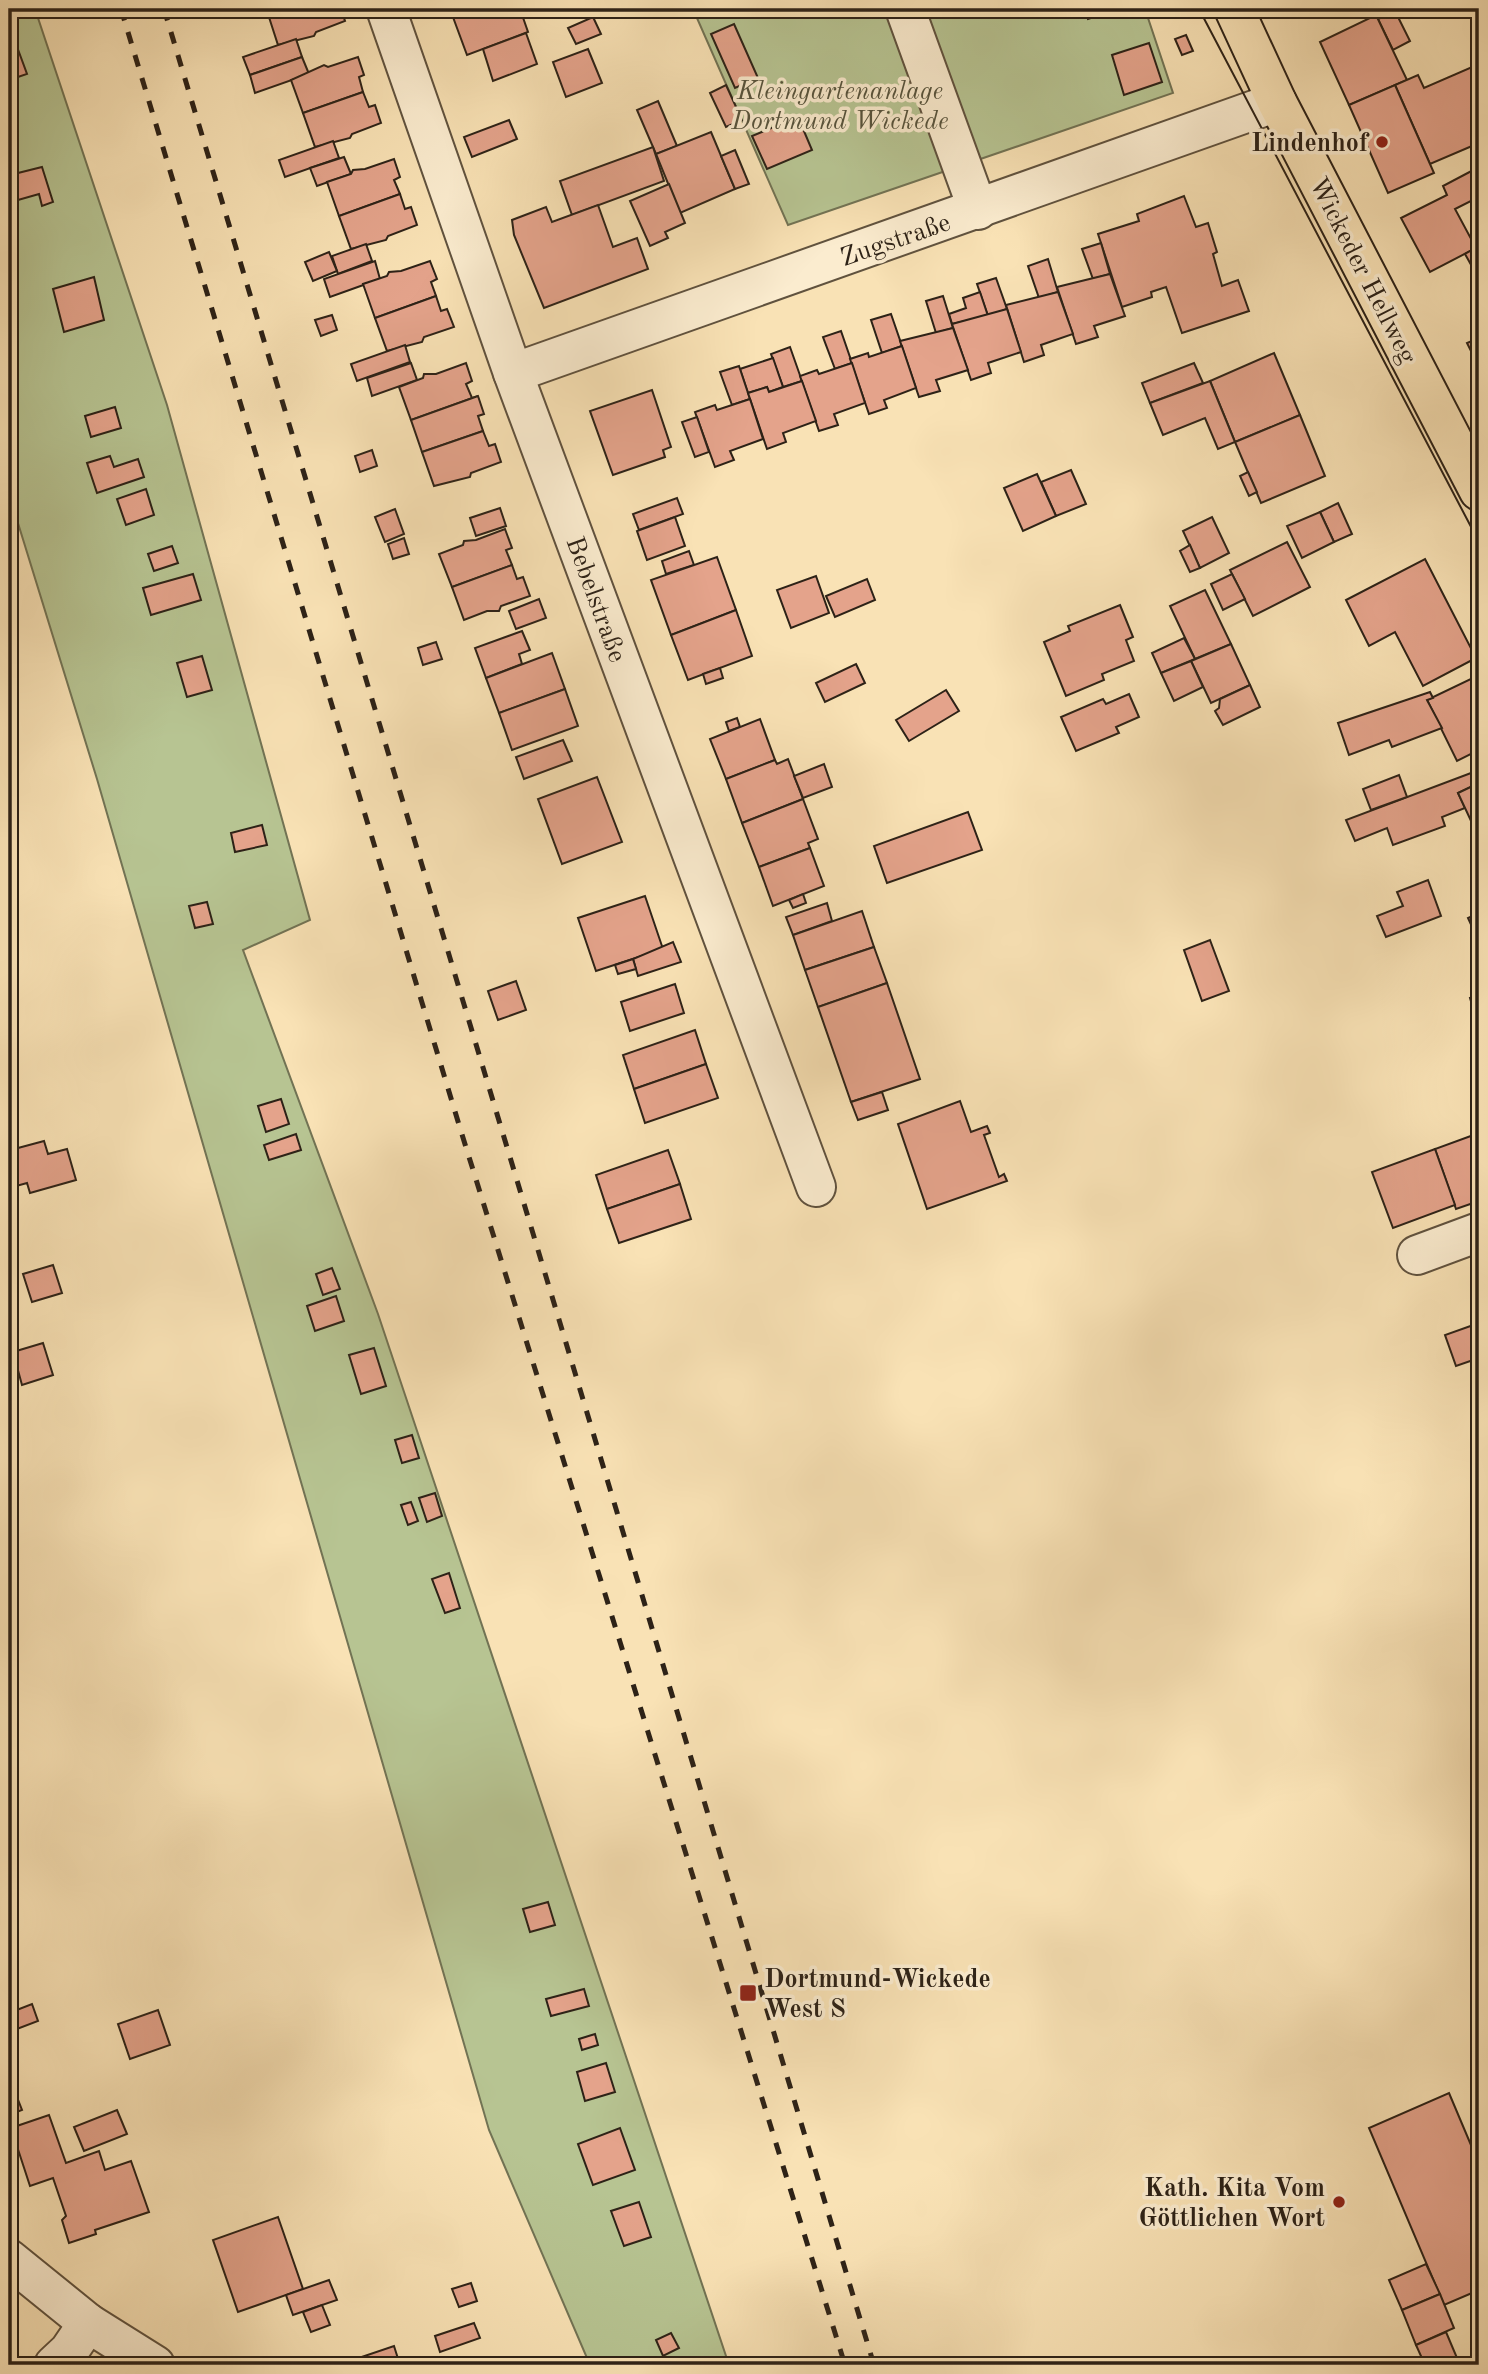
<svg xmlns="http://www.w3.org/2000/svg" width="1488" height="2374" font-family="'Old Standard TT',serif">
	<rect width="100%" height="100%" fill="#f9e2b5"/>
	<filter id="stains"><feTurbulence type="fractalNoise" baseFrequency=".00286" numOctaves="4"/><feColorMatrix values="0 0 0 0 .2 0 0 0 0 .09 0 0 0 0 .02 0 0 0 .5 -.17"/></filter>
	<radialGradient id="worn" r=".72"><stop offset=".6" stop-color="#630" stop-opacity="0"/><stop offset="1" stop-color="#630" stop-opacity=".3"/></radialGradient>
	<g fill="#b7c492" stroke="#727354" stroke-width="2">
		<path d="M9,9H35L167,405L310,920L243,950L378,1314L729,2365H590L489,2130L97,779L9,494Z"/>
		<path d="M693,9H1145L1173,93L788,225Z"/>
	</g>
	<g fill="#e4a38b" stroke="#2d2217" stroke-width="2">
		<path d="M275,9H341L345,21L316,32L314,36L278,45L267,11Z"/>
		<path d="M450,9H520L528,32L467,55Z"/>
		<path d="M1085,9H1114L1115,10L1088,19Z"/>
		<path d="M1395,11L1410,41L1393,50L1378,19Z"/>
		<path d="M1376,15L1407,80L1349,105L1320,42Z"/>
		<path d="M593,17L601,34L576,44L568,28Z"/>
		<path d="M734,24L758,78L735,88L711,34Z"/>
		<path d="M9,25L27,74L9,80Z"/>
		<path d="M526,33L537,64L493,81L483,49Z"/>
		<path d="M1186,35L1193,51L1182,55L1175,39Z"/>
		<path d="M296,39L302,57L250,75L243,57Z"/>
		<path d="M1149,43L1162,82L1124,95L1112,55Z"/>
		<path d="M588,49L602,83L566,97L553,62Z"/>
		<path d="M302,57L309,74L255,93L250,75Z"/>
		<path d="M358,57L364,75L359,77L363,92L303,113L291,80L324,65L328,67Z"/>
		<path d="M1479,64V143L1430,164L1395,85L1418,75L1424,88Z"/>
		<path d="M726,85L742,120L726,127L710,93Z"/>
		<path d="M1395,85L1434,173L1388,193L1349,105Z"/>
		<path d="M363,92L369,107L375,105L381,123L352,134L350,138L315,147L303,113Z"/>
		<path d="M658,101L677,146L656,154L637,110Z"/>
		<path d="M798,117L812,150L767,169L752,136Z"/>
		<path d="M509,120L517,139L472,157L464,137Z"/>
		<path d="M711,132L735,189L680,213L656,154Z"/>
		<path d="M333,141L339,158L285,177L279,160Z"/>
		<path d="M653,147L664,181L572,215L560,181Z"/>
		<path d="M735,150L749,184L735,189L721,156Z"/>
		<path d="M344,157L351,174L317,186L310,168Z"/>
		<path d="M394,159L400,177L394,180L400,194L339,216L327,182L351,174L353,170L365,169Z"/>
		<path d="M42,167L53,202L42,206L39,194L18,200L10,175Z"/>
		<path d="M1479,167V197L1455,209L1476,248L1430,272L1401,218L1447,195L1443,186Z"/>
		<path d="M669,184L685,223L665,232L668,238L650,246L630,201Z"/>
		<path d="M400,194L405,209L411,207L417,225L388,236L386,240L351,249L339,216Z"/>
		<path d="M1184,196L1196,227L1208,223L1217,252L1213,254L1222,286L1238,280L1249,311L1182,333L1166,287L1151,292L1152,297L1122,307L1098,234L1139,221L1137,214Z"/>
		<path d="M598,205L613,247L637,238L648,269L544,308L514,235L512,220L546,207L552,222Z"/>
		<path d="M1101,243L1110,274L1093,279L1082,249Z"/>
		<path d="M366,244L372,261L338,274L332,256Z"/>
		<path d="M1479,246V267L1474,270L1465,254Z"/>
		<path d="M329,252L337,271L313,281L305,262Z"/>
		<path d="M1048,259L1058,292L1039,298L1028,266Z"/>
		<path d="M375,261L380,279L330,297L324,279Z"/>
		<path d="M430,261L437,279L431,282L436,296L375,318L363,284L387,276L389,272L401,271Z"/>
		<path d="M1110,274L1125,316L1094,326L1098,337L1076,344L1057,287Z"/>
		<path d="M94,277L104,320L64,332L53,289Z"/>
		<path d="M996,278L1007,309L988,316L977,284Z"/>
		<path d="M980,292L988,316L952,324L949,314L966,308L963,298Z"/>
		<path d="M1058,292L1073,334L1041,345L1044,355L1024,362L1006,305Z"/>
		<path d="M436,296L441,311L447,309L454,327L424,337L422,342L387,351L375,318Z"/>
		<path d="M943,296L953,328L936,333L926,301Z"/>
		<path d="M1007,309L1021,352L988,363L991,373L971,380L952,324Z"/>
		<path d="M891,314L902,346L882,353L871,320Z"/>
		<path d="M332,315L337,330L321,336L315,320Z"/>
		<path d="M953,328L968,370L936,380L940,391L919,397L900,341Z"/>
		<path d="M841,331L852,363L835,369L823,337Z"/>
		<path d="M1479,338V367L1467,343Z"/>
		<path d="M405,345L410,362L357,381L351,364Z"/>
		<path d="M902,346L916,388L884,400L887,408L869,414L850,359L868,353L869,357Z"/>
		<path d="M790,347L802,381L783,387L771,354Z"/>
		<path d="M1274,353L1300,415L1235,442L1210,381Z"/>
		<path d="M773,358L783,387L769,392L767,387L748,393L740,369Z"/>
		<path d="M411,363L417,380L372,396L367,378Z"/>
		<path d="M466,363L472,381L466,384L472,398L478,396L411,420L399,387L423,378L424,374H436Z"/>
		<path d="M852,363L865,403L834,414L838,425L819,431L800,376L817,370L819,374Z"/>
		<path d="M1194,363L1203,383L1150,403L1142,383Z"/>
		<path d="M739,366L750,399L732,405L720,372Z"/>
		<path d="M802,381L816,421L783,433L786,442L767,449L748,393L767,387L769,392Z"/>
		<path d="M1210,381L1235,442L1218,449L1205,418L1163,435L1150,403Z"/>
		<path d="M652,390L671,447L663,450L665,457L613,475L590,411Z"/>
		<path d="M478,396L484,414L478,416L483,431L422,452L411,420Z"/>
		<path d="M750,399L763,439L730,451L734,460L715,467L695,412L715,405L717,410Z"/>
		<path d="M115,407L121,428L91,437L85,416Z"/>
		<path d="M1300,415L1325,476L1261,503L1235,442Z"/>
		<path d="M697,417L709,452L695,457L682,422Z"/>
		<path d="M483,431L489,446L495,444L501,462L471,473L470,477L434,486L422,452Z"/>
		<path d="M372,450L377,466L360,472L355,456Z"/>
		<path d="M110,456L114,467L138,459L144,477L97,493L87,463Z"/>
		<path d="M1071,470L1086,504L1056,516L1041,482Z"/>
		<path d="M1248,472L1257,492L1249,496L1240,476Z"/>
		<path d="M1037,474L1056,516L1023,531L1004,488Z"/>
		<path d="M146,489L154,515L126,525L117,499Z"/>
		<path d="M677,498L683,514L639,530L633,514Z"/>
		<path d="M1338,503L1352,534L1334,542L1320,512Z"/>
		<path d="M500,508L506,526L476,536L470,518Z"/>
		<path d="M395,509L404,534L385,542L375,517Z"/>
		<path d="M1320,512L1334,542L1302,558L1287,526Z"/>
		<path d="M675,517L685,546L647,560L637,531Z"/>
		<path d="M1212,517L1229,553L1200,568L1183,531Z"/>
		<path d="M505,529L512,548L506,550L512,565L452,587L439,554L463,545L464,541L476,540Z"/>
		<path d="M404,538L409,554L393,559L388,544Z"/>
		<path d="M1287,542L1310,587L1253,616L1230,570Z"/>
		<path d="M1190,545L1200,568L1190,572L1180,551Z"/>
		<path d="M172,546L178,563L154,571L148,554Z"/>
		<path d="M689,551L694,565L666,574L662,561Z"/>
		<path d="M717,557L736,610L671,635L651,580Z"/>
		<path d="M1425,559L1476,658L1423,686L1395,632L1369,646L1346,600Z"/>
		<path d="M512,565L517,579L523,577L530,596L501,606L499,611H487L464,620L452,587Z"/>
		<path d="M193,574L201,600L151,615L143,588Z"/>
		<path d="M1232,574L1245,599L1223,610L1211,584Z"/>
		<path d="M816,576L829,613L791,628L777,590Z"/>
		<path d="M867,579L875,600L835,617L826,596Z"/>
		<path d="M1205,590L1231,644L1195,659L1170,606Z"/>
		<path d="M539,599L546,618L516,629L509,611Z"/>
		<path d="M1120,605L1133,637L1126,640L1134,661L1102,674L1104,680L1066,696L1044,642L1070,631L1068,626Z"/>
		<path d="M736,610L752,656L688,680L671,635Z"/>
		<path d="M522,631L530,650L519,654L522,664L486,678L475,648Z"/>
		<path d="M1184,638L1195,659L1161,673L1152,653Z"/>
		<path d="M436,642L442,659L423,665L418,648Z"/>
		<path d="M1231,644L1250,685L1211,703L1191,661Z"/>
		<path d="M552,653L565,689L499,713L486,678Z"/>
		<path d="M202,656L212,690L187,697L177,663Z"/>
		<path d="M1191,661L1203,687L1174,701L1161,673Z"/>
		<path d="M856,664L865,683L825,702L816,683Z"/>
		<path d="M720,668L723,678L706,684L703,674Z"/>
		<path d="M1479,675V750L1457,761L1427,700Z"/>
		<path d="M1250,685L1260,707L1223,725L1215,711L1219,708L1220,699Z"/>
		<path d="M565,689L578,726L512,750L499,713Z"/>
		<path d="M946,690L959,711L909,741L896,720Z"/>
		<path d="M1430,692L1433,698L1427,700L1442,728L1392,747L1389,740L1349,755L1338,723Z"/>
		<path d="M1129,694L1139,717L1116,727L1119,733L1076,751L1061,717L1103,699L1106,704Z"/>
		<path d="M737,718L740,727L729,731L726,722Z"/>
		<path d="M760,719L775,760L726,779L710,739Z"/>
		<path d="M563,740L572,761L524,779L516,757Z"/>
		<path d="M788,759L803,799L742,823L726,779L775,760L777,764Z"/>
		<path d="M824,764L832,787L803,798L794,776Z"/>
		<path d="M1479,770V783L1458,793L1465,808L1442,817L1445,826L1393,845L1387,828L1355,841L1346,820Z"/>
		<path d="M1399,775L1407,797L1371,810L1363,789Z"/>
		<path d="M597,777L622,842L562,864L538,799Z"/>
		<path d="M1479,783V838L1458,793Z"/>
		<path d="M803,799L818,839L808,843L810,848L759,867L742,823Z"/>
		<path d="M968,812L982,850L887,883L874,846Z"/>
		<path d="M262,825L267,845L235,852L231,833Z"/>
		<path d="M810,848L824,886L773,906L759,867Z"/>
		<path d="M1428,880L1441,916L1386,937L1377,916L1403,906L1397,892Z"/>
		<path d="M803,894L806,903L793,908L789,900Z"/>
		<path d="M645,896L663,949L596,971L578,918Z"/>
		<path d="M207,902L213,924L195,928L189,906Z"/>
		<path d="M827,903L832,921L793,935L786,917Z"/>
		<path d="M862,911L874,947L805,970L793,935Z"/>
		<path d="M1479,913V942L1468,918Z"/>
		<path d="M1210,940L1229,991L1202,1001L1184,950Z"/>
		<path d="M673,942L681,962L638,976L633,959Z"/>
		<path d="M874,947L887,983L818,1007L805,970Z"/>
		<path d="M633,959L636,969L618,974L615,965Z"/>
		<path d="M516,981L526,1010L498,1020L488,991Z"/>
		<path d="M887,983L920,1079L851,1102L818,1007Z"/>
		<path d="M675,984L684,1013L630,1031L621,1002Z"/>
		<path d="M1479,995V1014L1475,1015L1470,998Z"/>
		<path d="M695,1030L706,1064L634,1089L623,1055Z"/>
		<path d="M706,1064L718,1098L645,1123L634,1089Z"/>
		<path d="M882,1092L888,1110L858,1120L851,1102Z"/>
		<path d="M281,1099L289,1124L266,1132L258,1106Z"/>
		<path d="M960,1101L971,1132L987,1126L990,1133L984,1135L999,1177L1004,1174L1007,1181L927,1209L898,1124Z"/>
		<path d="M9,1116L18,1148L44,1141L48,1154L67,1149L76,1180L30,1193L27,1183L9,1188Z"/>
		<path d="M1479,1133V1201L1456,1209L1435,1149Z"/>
		<path d="M296,1134L301,1150L269,1160L264,1145Z"/>
		<path d="M1435,1149L1455,1205L1393,1228L1372,1172Z"/>
		<path d="M668,1150L680,1184L607,1209L596,1175Z"/>
		<path d="M680,1184L691,1219L619,1243L607,1209Z"/>
		<path d="M53,1265L62,1293L32,1302L23,1274Z"/>
		<path d="M332,1268L340,1289L323,1295L316,1274Z"/>
		<path d="M336,1296L344,1321L315,1331L307,1306Z"/>
		<path d="M1479,1323V1358L1456,1366L1445,1335Z"/>
		<path d="M43,1343L53,1375L22,1385L13,1352Z"/>
		<path d="M374,1348L386,1386L361,1394L349,1355Z"/>
		<path d="M412,1435L419,1458L402,1463L395,1440Z"/>
		<path d="M435,1493L442,1516L427,1522L419,1498Z"/>
		<path d="M411,1502L418,1521L408,1525L401,1505Z"/>
		<path d="M449,1573L460,1608L445,1613L432,1579Z"/>
		<path d="M548,1902L555,1925L530,1932L523,1909Z"/>
		<path d="M584,1989L589,2006L551,2016L546,1999Z"/>
		<path d="M9,1993L17,2010L9,2013Z"/>
		<path d="M32,2004L38,2021L9,2032V2013Z"/>
		<path d="M158,2010L170,2045L130,2059L118,2024Z"/>
		<path d="M595,2034L598,2045L582,2050L579,2039Z"/>
		<path d="M606,2063L615,2092L585,2101L577,2072Z"/>
		<path d="M15,2092L22,2110L9,2115V2095Z"/>
		<path d="M1449,2093L1479,2164V2290L1444,2305L1369,2128Z"/>
		<path d="M117,2110L127,2134L84,2151L74,2127Z"/>
		<path d="M49,2115L66,2163L99,2151L105,2170L131,2161L149,2212L95,2230L96,2234L69,2243L62,2220L66,2216L53,2178L30,2186L11,2128Z"/>
		<path d="M620,2128L635,2170L593,2185L578,2144Z"/>
		<path d="M639,2202L651,2237L624,2246L611,2211Z"/>
		<path d="M278,2217L303,2289L238,2312L213,2240Z"/>
		<path d="M1426,2264L1440,2294L1402,2310L1389,2280Z"/>
		<path d="M329,2280L337,2300L293,2315L286,2295Z"/>
		<path d="M471,2283L477,2301L459,2307L452,2289Z"/>
		<path d="M1440,2294L1454,2328L1416,2345L1402,2310Z"/>
		<path d="M322,2305L330,2325L311,2332L303,2312Z"/>
		<path d="M474,2323L480,2338L440,2352L435,2336Z"/>
		<path d="M1446,2332L1460,2365H1425L1416,2345Z"/>
		<path d="M671,2333L679,2348L663,2356L656,2340Z"/>
		<path d="M394,2346L400,2365H338Z"/>
	</g>
	<g fill="none" stroke-linecap="round" stroke-linejoin="round">
		<defs>
			<g id="minor">
				<path d="M386,9L513,373L816,1187"/>
				<path d="M905,9L978,210"/>
				<path d="M513,373L1277,102"/>
				<path d="M1417,1255L1479,1232"/>
				<path d="M9,2259L88,2323L155,2365"/>
				<path d="M54,2365L69,2351L88,2323"/>
			</g>
			<path id="major" d="M1234,9L1277,102L1479,491"/>
		</defs>
		<use href="#minor" stroke="#60523e" stroke-width="42"/>
		<use href="#major" stroke="#2d2217" stroke-width="42"/>
		<use href="#minor" stroke="#fbeccf" stroke-width="38"/>
		<use href="#major" stroke="#f9e2b5" stroke-width="38"/>
		<path stroke="#2d2217" stroke-width="2" d="M1199,9L1479,542"/>
		<g stroke="#2d2217" stroke-width="5" stroke-dasharray="12 12" stroke-linecap="butt">
			<path d="M121,9L460,1128L845,2365"/>
			<path d="M164,9L874,2365"/>
		</g>
	</g>
	<g fill="#8f2418" stroke="#fbeccf" stroke-width="2.5">
		<circle cx="1382" cy="142" r="7"/>
		<rect x="739" y="1984" width="18" height="18" rx="3.5"/>
		<circle cx="1339" cy="2202" r="7"/>
	</g>
	<g text-anchor="middle" stroke-width="7" stroke-linejoin="round" paint-order="stroke">
		<g font-size="26" font-style="italic" fill="#56533c" stroke="#fbeccf">
			<text x="840" y="99">Kleingartenanlage<tspan x="840" dy="30">Dortmund Wickede</tspan></text>
		</g>
		<g font-size="26" font-weight="bold" fill="#2d2217" stroke="#fbeccf" text-anchor="end">
			<text x="1368" y="151">Lindenhof</text>
			<text x="764" y="1987" text-anchor="start">Dortmund-Wickede<tspan x="764" dy="30">West S</tspan></text>
			<text x="1325" y="2196">Kath. Kita Vom<tspan x="1325" dy="30">Göttlichen Wort</tspan></text>
		</g>
		<g font-size="26" fill="#2d2217" stroke="#fbeccf">
			<text transform="translate(895 239) rotate(-19)" y="9">Zugstraße</text>
			<text transform="translate(1364 270) rotate(63)" y="9">Wickeder Hellweg</text>
			<text transform="translate(597 599) rotate(70)" y="9">Bebelstraße</text>
		</g>
	</g>
	<rect width="1488" height="2374" fill="none" stroke="#f9e2b5" stroke-width="35"/>
	<rect x="10" y="10" width="1467" height="2353" fill="none" stroke="#2d2217" stroke-width="3.5"/>
	<rect x="18" y="18" width="1453" height="2339" fill="none" stroke="#2d2217" stroke-width="2"/>
	<rect width="100%" height="100%" filter="url(#stains)"/>
	<rect width="100%" height="100%" fill="url(#worn)"/>
</svg>
